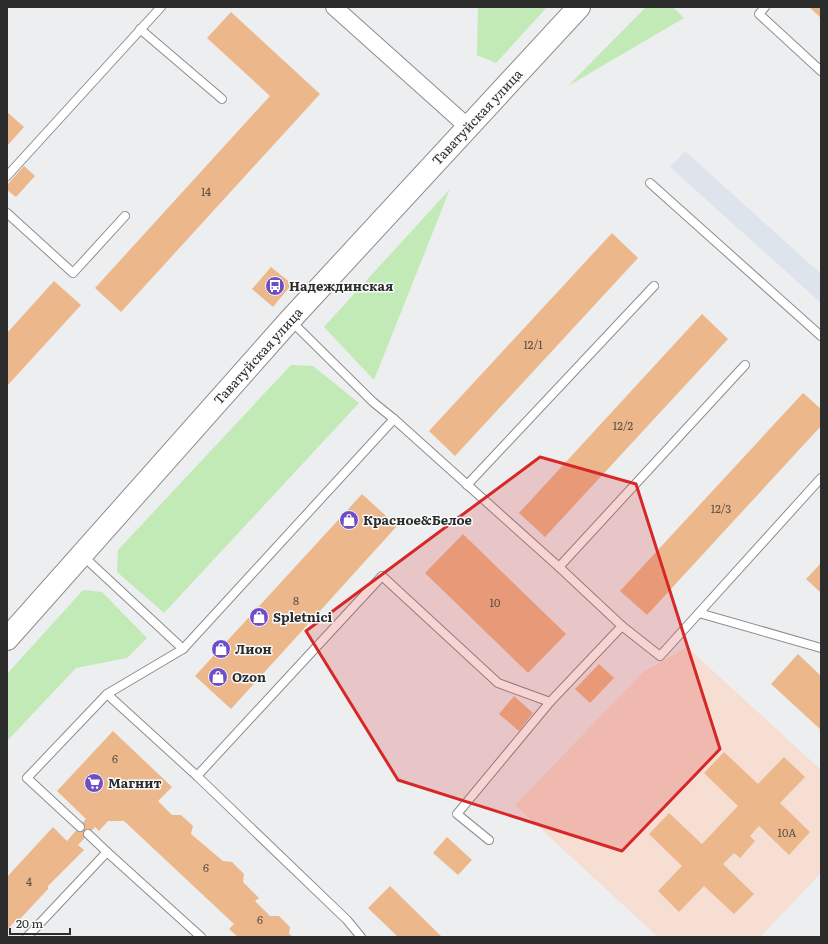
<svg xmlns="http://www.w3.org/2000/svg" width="828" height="944" font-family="Literata,serif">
	<rect width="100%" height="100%" fill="#edeeef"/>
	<path fill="#dee4eb" d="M685,151L821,274V303L670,167Z"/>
	<path fill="#f6ded3" d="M687,647L821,770V873L760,937H658L515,805L643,672Z"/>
	<g fill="#c2eab6">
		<path d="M478,7H547L496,63L477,55Z"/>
		<path d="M646,7H673L684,18L568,86Z"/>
		<path d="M450,189L374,380L324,327Z"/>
		<path d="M291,365L313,366L359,403L164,613L117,572L118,550Z"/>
		<path d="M83,590L102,592L147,638L127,658L76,668L7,741V674Z"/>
	</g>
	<g fill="#edb78c">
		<path d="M811,7H821V18L810,8Z"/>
		<path d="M231,12L320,94L121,312L95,288L270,96L207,38Z"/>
		<path d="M7,112L24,127L7,146Z"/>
		<path d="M24,166L35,176L16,197L7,190V185Z"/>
		<path d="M612,233L638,258L455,456L429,431Z"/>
		<path d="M271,267L292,284L273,307L252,289Z"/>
		<path d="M54,281L81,305L7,386V333Z"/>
		<path d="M702,314L728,339L545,537L519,513Z"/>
		<path d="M803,393L821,409V426L647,615L620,591Z"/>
		<path d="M362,494L397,526L231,709L195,676Z"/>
		<path d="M463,534L566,634L528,673L425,573Z"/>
		<path d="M821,563V593L806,579Z"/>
		<path d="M798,654L821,676V730L771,684Z"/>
		<path d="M599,664L614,678L590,703L575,689Z"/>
		<path d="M514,696L533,713L519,731L499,714Z"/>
		<path d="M113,731L172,787L158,801L172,815H181L193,826L191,834L223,861L232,862L244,874L243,882L259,898L255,901L270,916H279L290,927L289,934L293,937H238L229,929L234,924L124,821H108L99,831L95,827L78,845L84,850L48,886V889L20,919H17L7,930V877L53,827L67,841L86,819L57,791Z"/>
		<path d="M724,752L758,784L784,757L805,777L780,803L810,832L789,855L759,826L750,836L755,841L740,858L734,853L723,864L754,894L734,914L704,886L679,912L658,891L682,866L649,834L669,813L702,844L738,806L704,773Z"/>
		<path d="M447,837L472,860L458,875L433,853Z"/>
		<path d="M390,886L442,937H398L368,908Z"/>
	</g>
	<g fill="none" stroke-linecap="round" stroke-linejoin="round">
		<defs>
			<g id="lane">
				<path d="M765,7L759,14L821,71"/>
				<path d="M140,29L222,99"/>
				<path d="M7,176L161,7"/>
				<path d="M650,183L821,336"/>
				<path d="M7,213L73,273L125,216"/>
				<path d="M290,320L373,402L394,419L559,567L622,626L660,656L821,478"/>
				<path d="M467,485L654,286"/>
				<path d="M83,556L183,649"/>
				<path d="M559,567L745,365"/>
				<path d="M699,613L821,648"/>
				<path d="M107,694L197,776L347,920L361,937"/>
				<path d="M197,776L382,576L498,683L550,702L622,626"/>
				<path d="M80,827L27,778L107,694L183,649L394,419"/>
				<path d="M489,840L457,814L550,702"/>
				<path d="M107,852L201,937"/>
				<path d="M27,937L107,852L88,834"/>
			</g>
			<path id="street" d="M334,7L468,127"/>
			<path id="primary" d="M7,639L290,320L579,7"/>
		</defs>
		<use href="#lane" stroke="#8c8d8e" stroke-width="10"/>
		<use href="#street" stroke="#8c8d8e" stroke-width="18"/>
		<use href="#primary" stroke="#8c8d8e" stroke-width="24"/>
		<use href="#lane" stroke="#fff" stroke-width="8"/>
		<use href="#street" stroke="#fff" stroke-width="16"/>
		<use href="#primary" stroke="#fff" stroke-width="22"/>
	</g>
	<path fill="#d62828" fill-opacity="0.2" stroke="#d62828" stroke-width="3" stroke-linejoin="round" d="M540,457L636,484L720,749L622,851L398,780L306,631Z"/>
	<defs>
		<symbol id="bus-disc" viewBox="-11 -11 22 22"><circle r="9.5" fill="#6d4ec7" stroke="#fafbfc"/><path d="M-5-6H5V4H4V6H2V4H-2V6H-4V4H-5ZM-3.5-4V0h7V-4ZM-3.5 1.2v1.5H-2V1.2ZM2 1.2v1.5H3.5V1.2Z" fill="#fff"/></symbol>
		<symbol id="shop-disc" viewBox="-11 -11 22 22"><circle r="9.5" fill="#6d4ec7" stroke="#fafbfc"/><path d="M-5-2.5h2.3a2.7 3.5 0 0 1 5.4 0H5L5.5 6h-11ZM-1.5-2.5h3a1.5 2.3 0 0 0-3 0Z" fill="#fff"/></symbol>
		<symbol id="supermarket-disc" viewBox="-11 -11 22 22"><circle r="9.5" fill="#6d4ec7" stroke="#fafbfc"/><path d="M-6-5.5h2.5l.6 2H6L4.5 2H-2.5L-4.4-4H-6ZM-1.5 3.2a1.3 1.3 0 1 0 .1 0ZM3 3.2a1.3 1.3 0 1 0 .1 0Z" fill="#fff"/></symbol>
	</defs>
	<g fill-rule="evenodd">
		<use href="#bus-disc" x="264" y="275" width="22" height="22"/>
		<use href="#shop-disc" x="338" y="509" width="22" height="22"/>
		<use href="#shop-disc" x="248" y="606" width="22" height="22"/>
		<use href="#shop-disc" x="210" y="638" width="22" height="22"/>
		<use href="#shop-disc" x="207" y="666" width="22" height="22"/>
		<use href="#supermarket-disc" x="83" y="772" width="22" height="22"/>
	</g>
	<g text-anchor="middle" stroke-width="3" stroke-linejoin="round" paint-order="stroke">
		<g font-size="11" fill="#5c4f44">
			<text x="206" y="196">14</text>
			<text x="533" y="349">12/1</text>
			<text x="623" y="430">12/2</text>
			<text x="721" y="513">12/3</text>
			<text x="296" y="605">8</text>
			<text x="495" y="607">10</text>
			<text x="115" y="763">6</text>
			<text x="787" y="837">10А</text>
			<text x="206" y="872">6</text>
			<text x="29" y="886">4</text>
			<text x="260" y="924">6</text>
		</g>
		<g font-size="13" fill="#2c2c2c" stroke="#fafbfc">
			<text transform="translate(477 117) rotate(-47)" y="5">Таватуйская улица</text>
			<text transform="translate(258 356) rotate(-48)" y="5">Таватуйская улица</text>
		</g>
		<g font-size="13" font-weight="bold" fill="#2c2c2c" stroke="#fafbfc" text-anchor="start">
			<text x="289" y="291">Надеждинская</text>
			<text x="363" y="525">Красное&amp;Белое</text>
			<text x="273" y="622">Spletnici</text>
			<text x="235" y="654">Лион</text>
			<text x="232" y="682">Ozon</text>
			<text x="108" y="788">Магнит</text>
		</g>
	</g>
	<rect width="828" height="944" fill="none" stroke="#2c2c2c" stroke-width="16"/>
	<path d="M10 928v6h60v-6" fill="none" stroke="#2c2c2c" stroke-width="2"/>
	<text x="16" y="928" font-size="12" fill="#2c2c2c" stroke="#fafbfc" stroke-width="3" paint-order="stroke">20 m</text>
</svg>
